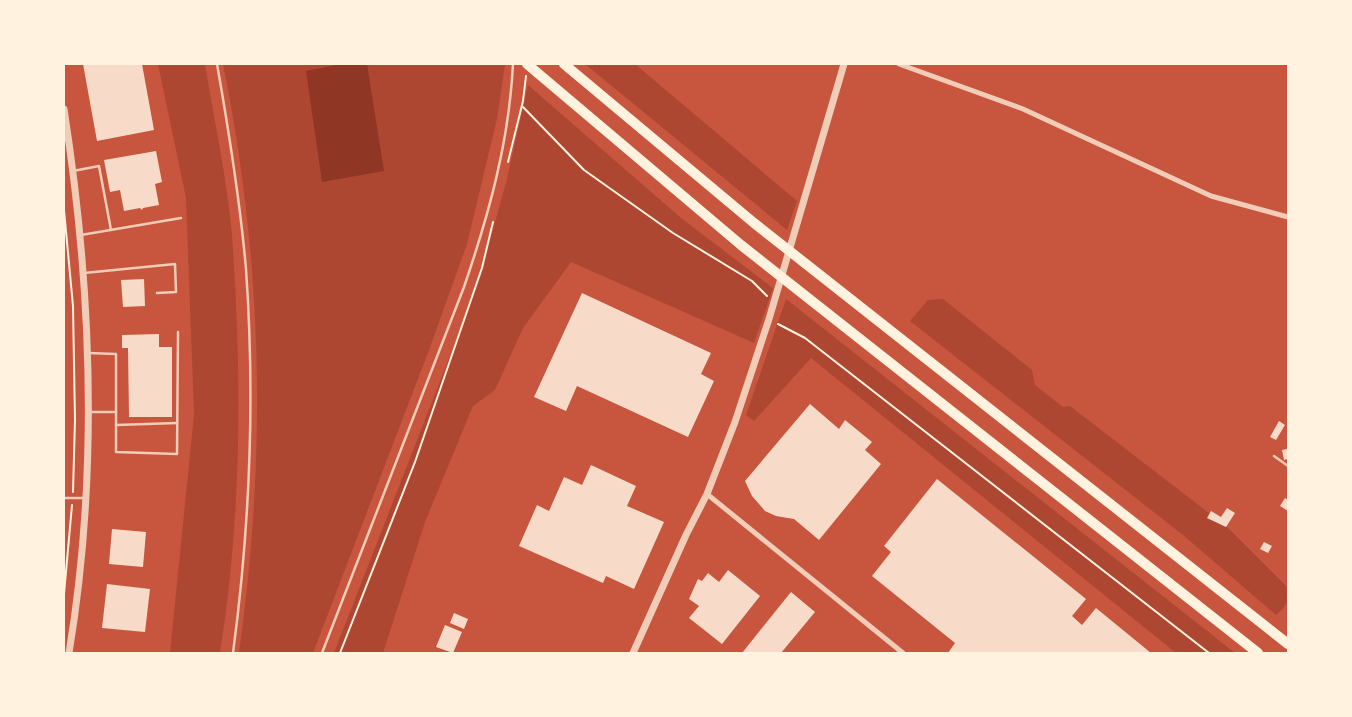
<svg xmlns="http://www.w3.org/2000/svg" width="1352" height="717" font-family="Mulish,sans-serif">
	<rect width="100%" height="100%" fill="#c8553d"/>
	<g fill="#ae4732">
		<path d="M158,64H205C214,120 227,178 232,235C242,374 242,515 220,653H170L194,414L186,198Z"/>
		<path d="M223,64L505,65L497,119L467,244L429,350L313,653H239C267,453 263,262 223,64Z"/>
		<path d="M585,64H635L797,201L787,230Z"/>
		<path d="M528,85L681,218L773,288L754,343L571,262L523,328L495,390L473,406L425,522L383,653H334L464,320L487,251L507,179Z"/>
		<path d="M786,299L1235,653H1176L811,358L754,421L746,415Z"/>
		<path d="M943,299L1032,370L1035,385L1063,407L1070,406L1227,527L1288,588C1288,602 1287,606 1276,615L1183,535L910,321L928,300Z"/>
	</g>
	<path fill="#8f3625" d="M341,64H367L384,171L322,182L306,71Z"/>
	<g fill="#f7dbc8">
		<path d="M83,64H142L154,130L97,141Z"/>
		<path d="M156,151L162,182L155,184L159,205L143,208L142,210L140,208L124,211L120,190L110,192L104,160Z"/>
		<path d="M144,279L145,306L123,307L121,280Z"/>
		<path d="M582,293L711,353L701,374L714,381L688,437L577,386L566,411L534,397Z"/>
		<path d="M159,334V347H172V417H129L128,348H122V335Z"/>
		<path d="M810,404L839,429L845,420L872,442L865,450L881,464L819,540L794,519L776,516L765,511L752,496L745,481Z"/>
		<path d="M1279,421L1285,425L1276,440L1270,437Z"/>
		<path d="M1287,449L1288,459L1284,460L1282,450Z"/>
		<path d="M591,465L636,486L627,506L664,522L634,589L606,576L603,583L519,546L537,505L549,511L564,477L582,485Z"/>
		<path d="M937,479L1086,599L1072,616L1082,625L1096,608L1151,653H948L955,643L872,576L891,552L884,546Z"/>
		<path d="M1285,498L1288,500V511L1280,506Z"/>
		<path d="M1227,508L1235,513L1226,527L1207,518L1211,511L1221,517Z"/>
		<path d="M112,529L146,532L143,567L109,564Z"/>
		<path d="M1264,542L1272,546L1268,553L1260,549Z"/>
		<path d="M728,570L760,596L722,644L689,618L699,606L689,599L698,579L702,581L708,573L719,582Z"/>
		<path d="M107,584L150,589L145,632L102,628Z"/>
		<path d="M791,592L815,612L781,653H742Z"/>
		<path d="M454,613L468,619L464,629L450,623Z"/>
		<path d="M445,625L462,632L453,653L436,647Z"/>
	</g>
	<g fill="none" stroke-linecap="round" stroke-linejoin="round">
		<g stroke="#fff3e0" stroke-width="2">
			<path d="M523,107L584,170L673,233L752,281L767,296"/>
			<path d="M508,162L523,101L526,76"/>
			<path d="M64,210L73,306L75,420L73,492"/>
			<path d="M778,324L805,338L1209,653"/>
			<path d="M64,594L72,505"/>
			<path d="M340,653L415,462L482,268L493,222"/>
		</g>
		<g stroke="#f1ccb7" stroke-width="2.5">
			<path d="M217,64C229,132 240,200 246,269C255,397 250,526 233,653"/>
			<path d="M73,171L99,166L111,230"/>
			<path d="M81,235L181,218"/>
			<path d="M84,273L175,264L176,292L157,293"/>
			<path d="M88,353L116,354V412H90"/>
			<path d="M116,412V452L177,454L178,332"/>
			<path d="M116,425L177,423"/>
			<path d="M1274,456L1288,466"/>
			<path d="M64,498H85"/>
			<path d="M322,653L464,287C489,214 509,142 513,64"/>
		</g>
		<g stroke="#f1ccb7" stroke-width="5">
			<path d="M899,64L1023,109L1211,196L1288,217"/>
			<path d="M707,494L903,653"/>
		</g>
		<g stroke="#f1ccb7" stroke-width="7">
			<path d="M64,109C92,289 99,472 69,653"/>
			<path d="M633,653L686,535L707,494L735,422L769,319L844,64"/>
		</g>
		<g stroke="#fff3e0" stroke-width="10">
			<path d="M527,64L741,245L1258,653"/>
			<path d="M564,64L754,223L1288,644"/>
		</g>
	</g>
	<rect width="1352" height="717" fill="none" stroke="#fff3e0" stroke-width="130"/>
</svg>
